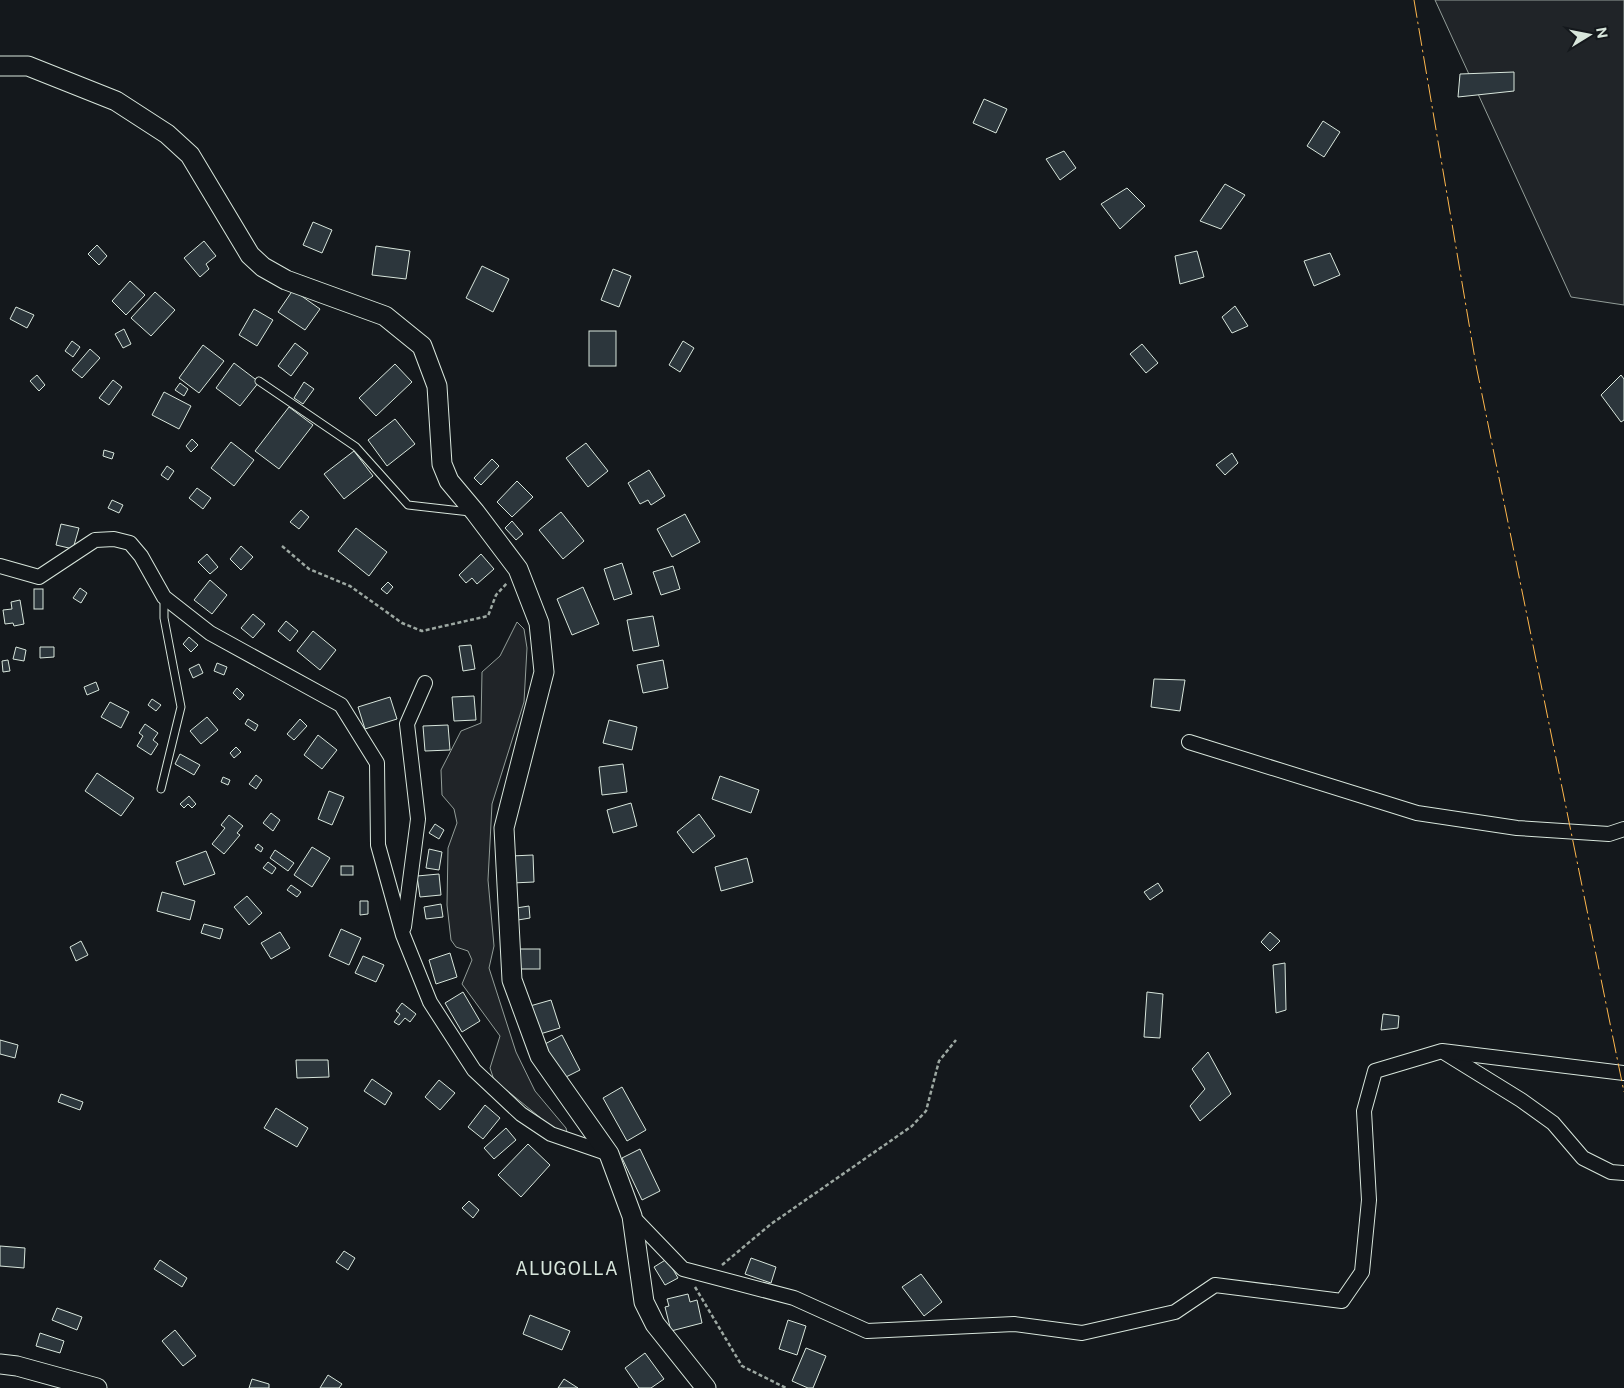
<svg xmlns="http://www.w3.org/2000/svg" width="1624" height="1388" font-family="'Public Sans',sans-serif">
	<rect width="100%" height="100%" fill="#14181c"/>
	<g fill="#202428" stroke="#939e99">
		<path d="M1435,0H1624V305L1571,297Z"/>
		<path d="M517,622L524,629L527,648L524,702L492,804L488,880L494,946L489,968L516,1052L535,1091L566,1128L569,1141L494,1080L490,1068L500,1036L462,984L472,960L468,951L456,947L451,940L447,905L448,848L457,823L454,809L442,795L441,770L461,731L481,723L482,672L500,656Z"/>
	</g>
	<g fill="#2c363c" stroke="#d8e6dc">
		<path d="M1514,72V91L1458,97L1460,74Z"/>
		<path d="M984,99L1007,109L996,133L973,123Z"/>
		<path d="M1323,121L1340,132L1324,157L1307,146Z"/>
		<path d="M1064,151L1076,168L1060,180L1046,159Z"/>
		<path d="M1225,184L1245,195L1221,229L1200,221Z"/>
		<path d="M1127,188L1145,206L1120,229L1101,204Z"/>
		<path d="M313,222L332,230L322,253L303,245Z"/>
		<path d="M204,241L216,256L206,264L209,269L200,277L184,258Z"/>
		<path d="M97,245L107,256L99,265L88,254Z"/>
		<path d="M376,246L410,251L406,279L372,275Z"/>
		<path d="M1197,251L1204,277L1180,284L1175,256Z"/>
		<path d="M1330,253L1340,275L1314,286L1304,261Z"/>
		<path d="M482,266L509,279L493,312L466,298Z"/>
		<path d="M613,269L631,276L619,307L601,300Z"/>
		<path d="M130,281L145,295L126,315L112,301Z"/>
		<path d="M293,290L320,309L305,330L278,312Z"/>
		<path d="M155,292L175,310L151,336L131,318Z"/>
		<path d="M1235,306L1248,326L1232,333L1222,317Z"/>
		<path d="M16,307L34,315L27,328L10,319Z"/>
		<path d="M254,309L273,320L257,346L239,335Z"/>
		<path d="M124,329L131,344L123,348L115,334Z"/>
		<rect x="589" y="331" width="27" height="35"/>
		<path d="M72,341L80,347L73,357L65,351Z"/>
		<path d="M683,341L694,348L680,372L669,365Z"/>
		<path d="M295,343L308,353L291,376L278,366Z"/>
		<path d="M1142,344L1158,363L1146,373L1130,354Z"/>
		<path d="M203,345L224,361L199,393L179,378Z"/>
		<path d="M90,349L100,358L82,378L72,370Z"/>
		<path d="M234,363L259,382L240,406L216,388Z"/>
		<path d="M395,364L412,382L376,416L359,398Z"/>
		<path d="M37,375L45,385L39,391L30,381Z"/>
		<path d="M1621,375L1624,379V420L1621,422L1601,395Z"/>
		<path d="M113,380L122,387L109,405L99,398Z"/>
		<path d="M304,382L314,389L303,404L294,398Z"/>
		<path d="M180,383L188,389L184,396L175,390Z"/>
		<path d="M164,392L191,406L179,429L152,415Z"/>
		<path d="M289,407L313,425L279,469L255,451Z"/>
		<path d="M395,419L415,444L387,466L368,440Z"/>
		<path d="M192,439L198,445L191,452L186,446Z"/>
		<path d="M231,442L254,460L234,486L211,468Z"/>
		<path d="M586,443L608,471L588,487L566,458Z"/>
		<path d="M104,450L114,453L112,459L103,456Z"/>
		<path d="M354,451L373,476L344,499L324,474Z"/>
		<path d="M1232,453L1238,463L1225,475L1216,465Z"/>
		<path d="M492,459L499,466L481,485L474,478Z"/>
		<path d="M167,466L174,471L168,480L161,475Z"/>
		<path d="M649,470L665,496L651,505L648,500L640,504L628,483Z"/>
		<path d="M517,481L533,497L512,517L497,502Z"/>
		<path d="M197,488L211,498L203,509L189,498Z"/>
		<path d="M112,500L123,505L119,513L108,508Z"/>
		<path d="M301,510L309,517L299,529L290,522Z"/>
		<path d="M561,512L584,541L563,559L539,530Z"/>
		<path d="M685,514L700,542L672,557L657,529Z"/>
		<path d="M512,521L523,534L516,540L505,528Z"/>
		<path d="M61,524L79,528L73,549L56,545Z"/>
		<path d="M356,528L387,552L369,576L338,551Z"/>
		<path d="M241,546L253,557L241,570L230,559Z"/>
		<path d="M207,554L218,567L210,574L198,562Z"/>
		<path d="M481,554L494,569L477,584L472,578L466,583L459,575Z"/>
		<path d="M622,563L632,594L614,600L604,569Z"/>
		<path d="M673,566L680,589L661,595L653,572Z"/>
		<path d="M210,580L227,595L212,614L194,600Z"/>
		<path d="M388,582L393,587L387,594L381,589Z"/>
		<path d="M583,587L599,624L572,635L557,599Z"/>
		<path d="M80,588L87,593L81,603L73,598Z"/>
		<rect x="34" y="589" width="9" height="20"/>
		<path d="M20,600L24,624L14,626L13,623L5,624L3,610L12,609L11,602Z"/>
		<path d="M253,614L265,624L253,638L241,628Z"/>
		<path d="M653,616L659,646L633,651L627,620Z"/>
		<path d="M286,621L298,631L290,641L278,631Z"/>
		<path d="M313,631L336,650L320,670L297,651Z"/>
		<path d="M189,637L198,645L191,652L183,644Z"/>
		<path d="M471,645L475,669L463,671L459,646Z"/>
		<path d="M16,647L26,650L24,661L13,659Z"/>
		<path d="M40,647H54V657L40,658Z"/>
		<path d="M8,660L10,671L3,672L2,661Z"/>
		<path d="M663,660L668,688L643,693L637,665Z"/>
		<path d="M217,663L227,667L224,675L214,671Z"/>
		<path d="M199,664L203,673L193,678L189,669Z"/>
		<path d="M1154,679L1185,680L1180,711L1151,707Z"/>
		<path d="M96,682L99,690L87,695L84,687Z"/>
		<path d="M237,688L244,695L240,700L233,693Z"/>
		<path d="M474,696L476,720L454,721L452,697Z"/>
		<path d="M390,697L397,719L365,729L358,707Z"/>
		<path d="M152,699L161,705L156,711L148,705Z"/>
		<path d="M110,702L129,712L121,728L101,717Z"/>
		<path d="M207,717L218,730L201,744L190,731Z"/>
		<path d="M248,719L258,725L255,731L245,724Z"/>
		<path d="M300,719L307,726L294,740L287,734Z"/>
		<path d="M609,720L637,727L632,750L603,743Z"/>
		<path d="M145,724L158,733L153,740L158,744L151,755L137,746L143,736L139,733Z"/>
		<path d="M448,725L450,750L425,751L423,726Z"/>
		<path d="M318,735L337,750L322,769L304,755Z"/>
		<path d="M236,747L241,752L234,758L230,753Z"/>
		<path d="M180,754L200,765L194,775L175,764Z"/>
		<path d="M623,764L627,792L602,795L599,767Z"/>
		<path d="M97,773L134,798L121,816L85,791Z"/>
		<path d="M256,775L262,780L256,789L249,784Z"/>
		<path d="M720,776L759,790L751,813L712,799Z"/>
		<path d="M223,777L230,780L228,785L221,782Z"/>
		<path d="M329,791L344,797L332,825L318,819Z"/>
		<path d="M189,796L196,804L192,808L188,804L184,808L180,804Z"/>
		<path d="M631,803L637,826L613,833L607,810Z"/>
		<path d="M271,813L280,820L273,831L263,823Z"/>
		<path d="M699,814L715,836L693,853L677,832Z"/>
		<path d="M229,815L243,826L237,833L240,835L224,854L212,844L225,828L221,825Z"/>
		<path d="M435,824L444,830L439,839L429,833Z"/>
		<path d="M258,844L263,848L261,852L255,848Z"/>
		<path d="M312,847L330,858L312,887L294,875Z"/>
		<path d="M429,849L442,852L439,870L426,868Z"/>
		<path d="M275,850L294,863L288,871L270,858Z"/>
		<path d="M206,851L215,874L184,885L176,862Z"/>
		<path d="M533,855L534,882L512,883L511,856Z"/>
		<path d="M747,858L753,882L721,891L715,867Z"/>
		<path d="M268,862L276,868L272,874L263,868Z"/>
		<rect x="341" y="866" width="12" height="9"/>
		<path d="M439,874L441,895L420,897L417,876Z"/>
		<path d="M1158,883L1163,891L1150,900L1144,892Z"/>
		<path d="M291,885L301,892L297,897L287,890Z"/>
		<path d="M162,892L195,901L190,920L157,911Z"/>
		<path d="M247,896L262,913L249,925L234,907Z"/>
		<path d="M360,901H368V914L360,915Z"/>
		<path d="M441,904L443,917L426,919L424,907Z"/>
		<path d="M529,906L530,918L518,920L516,908Z"/>
		<path d="M204,924L223,929L220,939L201,933Z"/>
		<path d="M341,929L361,938L349,965L329,956Z"/>
		<path d="M280,932L290,948L271,959L261,943Z"/>
		<path d="M1270,932L1280,941L1270,951L1261,942Z"/>
		<path d="M81,941L88,955L76,961L70,947Z"/>
		<rect x="519" y="949" width="21" height="20"/>
		<path d="M450,953L457,977L436,984L429,960Z"/>
		<path d="M363,956L384,965L376,982L355,973Z"/>
		<path d="M1285,963L1286,1010L1276,1013L1273,965Z"/>
		<path d="M463,992L480,1021L462,1032L445,1003Z"/>
		<path d="M1147,992L1163,994L1160,1038L1144,1037Z"/>
		<path d="M551,1000L560,1028L540,1034L530,1006Z"/>
		<path d="M402,1003L416,1014L410,1022L405,1018L399,1025L394,1022L400,1014L396,1011Z"/>
		<path d="M1383,1014L1399,1016L1398,1028L1381,1030Z"/>
		<path d="M562,1035L580,1070L560,1080L543,1045Z"/>
		<path d="M0,1040L18,1045L15,1058L0,1054Z"/>
		<path d="M1208,1052L1231,1094L1200,1121L1190,1106L1205,1089L1192,1069Z"/>
		<path d="M296,1060H328L329,1077L297,1078Z"/>
		<path d="M372,1079L392,1093L385,1105L364,1091Z"/>
		<path d="M439,1080L455,1093L440,1110L425,1097Z"/>
		<path d="M622,1087L646,1130L627,1141L603,1098Z"/>
		<path d="M61,1094L83,1102L80,1110L58,1102Z"/>
		<path d="M485,1105L500,1118L483,1139L468,1127Z"/>
		<path d="M276,1108L308,1128L297,1147L264,1128Z"/>
		<path d="M506,1128L516,1140L494,1159L484,1148Z"/>
		<path d="M528,1144L550,1165L521,1197L498,1175Z"/>
		<path d="M640,1149L660,1191L642,1200L622,1158Z"/>
		<path d="M469,1201L479,1210L473,1218L462,1208Z"/>
		<path d="M0,1246L25,1248L24,1268L0,1266Z"/>
		<path d="M344,1251L355,1258L348,1270L336,1262Z"/>
		<path d="M751,1258L776,1267L771,1283L745,1274Z"/>
		<path d="M667,1259L678,1278L665,1285L654,1267Z"/>
		<path d="M160,1260L187,1278L182,1287L154,1269Z"/>
		<path d="M921,1274L942,1302L924,1316L902,1287Z"/>
		<path d="M688,1294L690,1302L697,1300L702,1323L671,1331L665,1307L669,1306L667,1299Z"/>
		<path d="M57,1308L82,1317L77,1330L52,1320Z"/>
		<path d="M530,1315L570,1331L562,1350L523,1334Z"/>
		<path d="M788,1320L806,1326L797,1355L779,1349Z"/>
		<path d="M175,1330L196,1356L183,1366L162,1341Z"/>
		<path d="M40,1333L64,1341L60,1353L36,1346Z"/>
		<path d="M806,1348L826,1356L813,1388H808L792,1381Z"/>
		<path d="M645,1353L664,1379L651,1388H639L625,1368Z"/>
		<path d="M328,1375L342,1384L339,1388H320Z"/>
		<path d="M252,1379L269,1384V1388H249Z"/>
		<path d="M564,1379L578,1388H558Z"/>
	</g>
	<g fill="none" stroke-linecap="round" stroke-linejoin="round">
		<defs>
			<g id="lane">
				<path d="M259,381L356,447L408,505L470,512"/>
				<path d="M161,789L181,707L164,618V597"/>
			</g>
			<g id="street">
				<path d="M0,566L39,577L95,540L114,539L130,543L141,556L164,597L210,633L341,705L377,763L378,845L403,935L430,1002L474,1070L521,1114L551,1134L609,1154"/>
				<path d="M1189,742L1417,813L1517,828L1609,834L1624,829"/>
				<path d="M404,927L418,819L407,724L425,683"/>
				<path d="M1445,1053L1521,1100L1553,1123L1583,1158L1611,1172L1624,1173"/>
				<path d="M632,1216L683,1269L794,1298L867,1331L1014,1324L1082,1333L1175,1312L1215,1285L1342,1301L1362,1272L1369,1200L1364,1111L1375,1071L1442,1051L1624,1073"/>
			</g>
			<g id="secondary">
				<path d="M0,66H28L116,101L167,134L190,155L250,255L263,267L286,280L385,316L422,346L437,386L442,464L449,481L475,512L518,569L539,623L544,672L504,828L512,980L540,1056L609,1154L632,1216L644,1302L655,1324L706,1388"/>
				<path d="M0,1364L17,1366L97,1388"/>
			</g>
		</defs>
		<use href="#lane" stroke="#d8e6dc" stroke-width="9"/>
		<use href="#street" stroke="#d8e6dc" stroke-width="16"/>
		<use href="#secondary" stroke="#d8e6dc" stroke-width="21"/>
		<g stroke="#9da8a2" stroke-width="2.5" stroke-dasharray="4 2.5" stroke-linecap="butt">
			<path d="M282,546L309,569L350,586L402,623L422,631L488,616L496,595L507,583"/>
			<path d="M722,1265L771,1224L912,1126L926,1111L939,1061L956,1040"/>
			<path d="M695,1287L742,1366L786,1388"/>
		</g>
		<use href="#lane" stroke="#14181c" stroke-width="7"/>
		<use href="#street" stroke="#14181c" stroke-width="14"/>
		<use href="#secondary" stroke="#14181c" stroke-width="19"/>
		<path stroke="#ffb74d" stroke-width="1" stroke-dasharray="18 4 2.5 4" stroke-linecap="butt" d="M1414,0L1476,365L1624,1092"/>
	</g>
	<g text-anchor="middle" stroke-width="4" stroke-linejoin="round" paint-order="stroke">
		<g font-size="18" letter-spacing="1" fill="#d8e6dc" stroke="#14181c">
			<text x="567" y="1275">ALUGOLLA</text>
		</g>
	</g>
	<g transform="translate(1589 35) rotate(80)" stroke="#14181c" stroke-width="4" paint-order="stroke">
	<path d="M0-4L9 19L0 12L-9 19Z" fill="#d8e6dc"/>
	<text y="-8" font-size="14" font-weight="bold" text-anchor="middle" fill="#d8e6dc">N</text>
	</g>
</svg>
